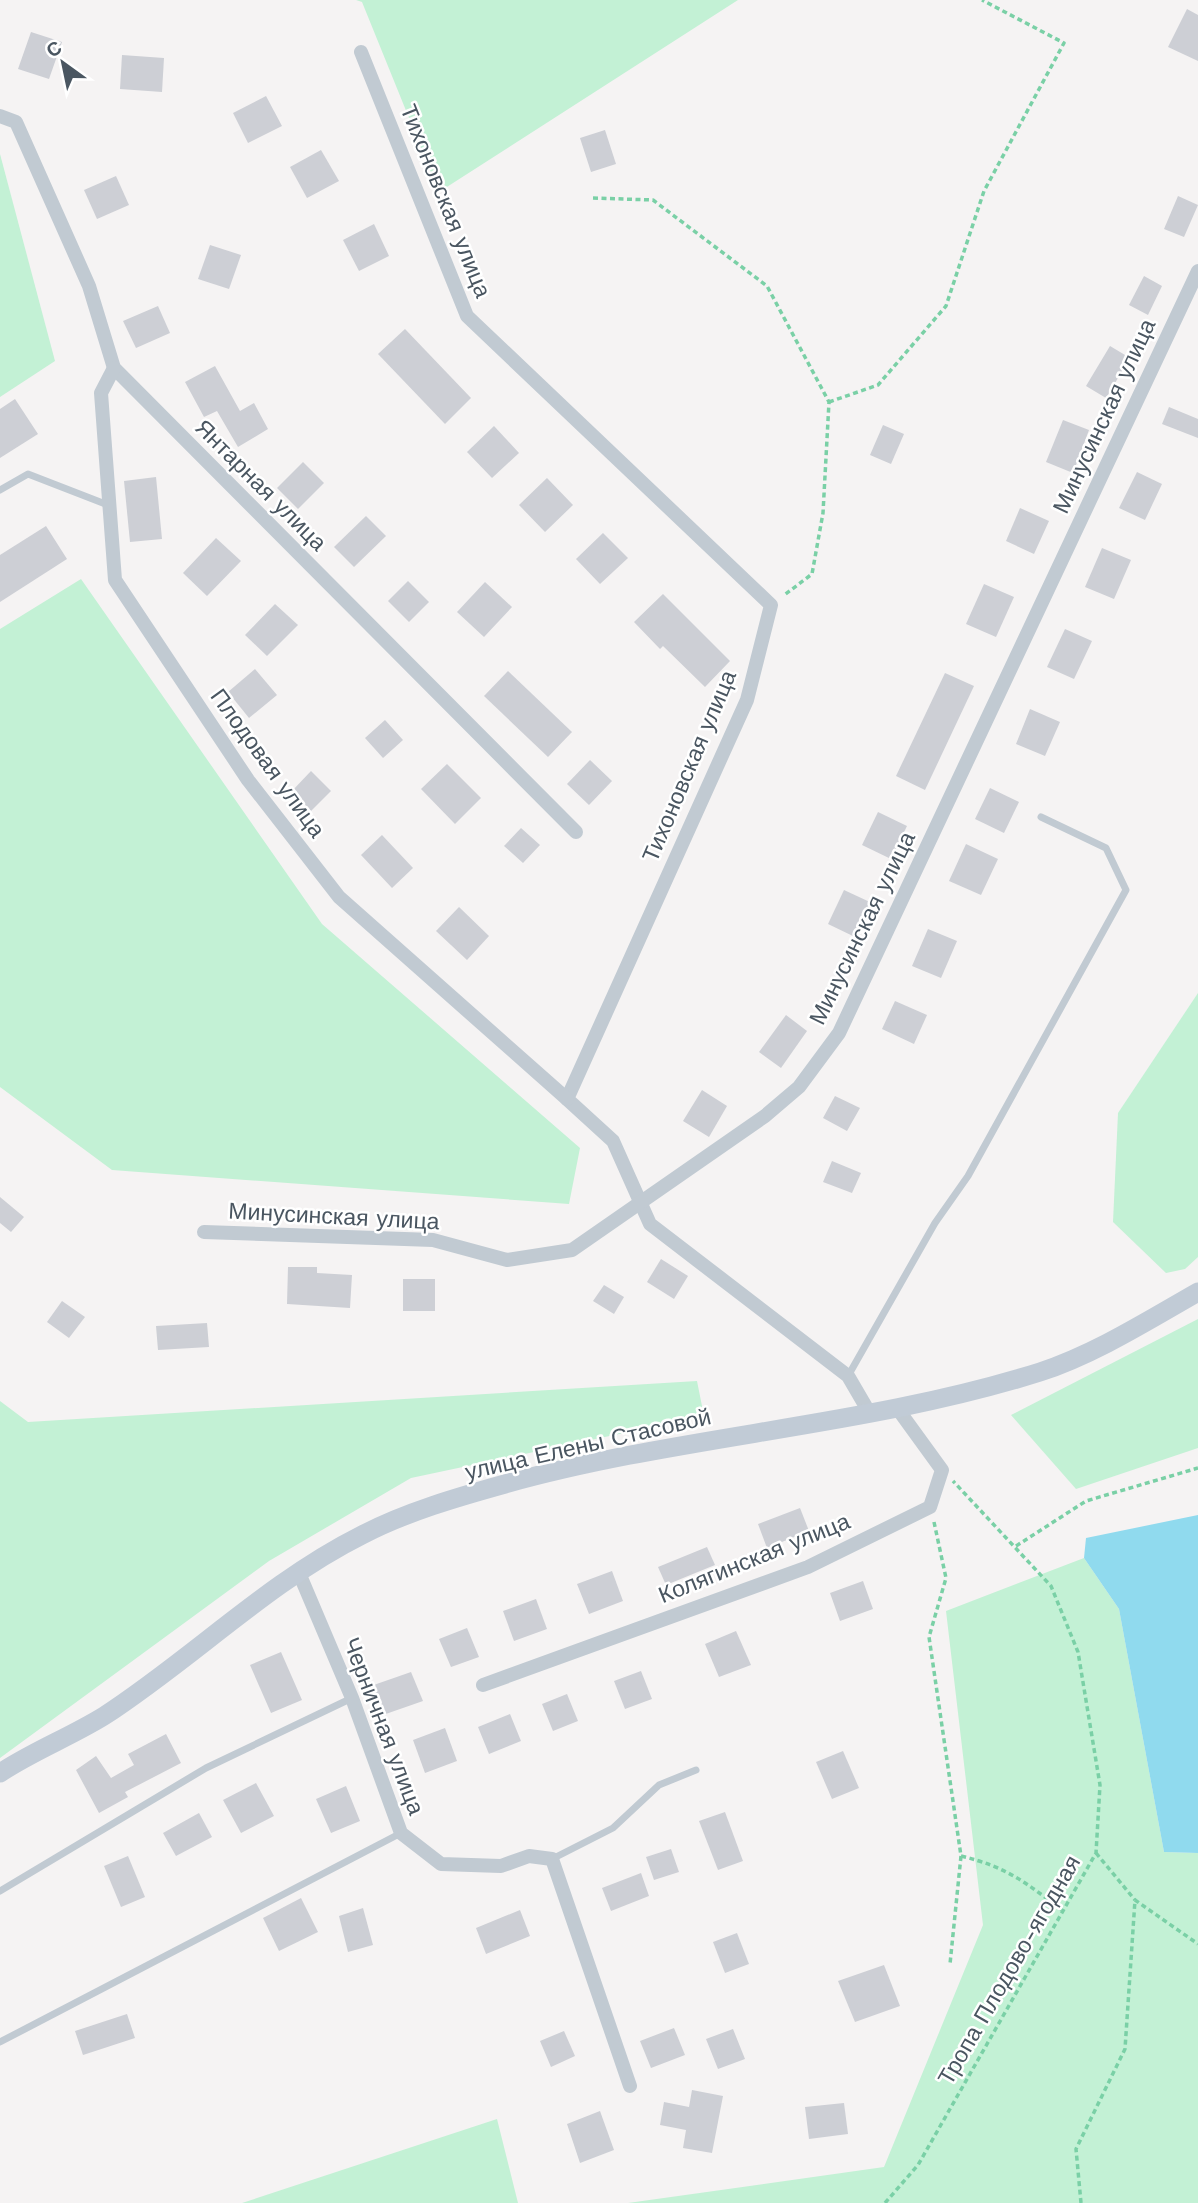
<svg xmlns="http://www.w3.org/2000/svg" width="1198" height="2203" font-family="'Work Sans',sans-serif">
	<rect width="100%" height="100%" fill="#f5f3f3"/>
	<g fill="#c3f1d5">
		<path d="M356,0H738L439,192L362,2Z"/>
		<path d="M0,154L55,361L0,397Z"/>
		<path d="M81,579L322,924L580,1148L569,1204L112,1170L0,1087V629Z"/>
		<path d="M1198,993V1257L1185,1269L1166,1273L1113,1222L1118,1113Z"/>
		<path d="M1198,1319V1448L1076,1489L1011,1415Z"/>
		<path d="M697,1381L704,1416L411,1478L269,1561L0,1758V1401L28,1422Z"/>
		<path d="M1084,1558L1119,1609L1164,1852L1198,1853V2203H628L884,2167L983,1925L946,1611Z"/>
		<path d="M497,2119L518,2203H242Z"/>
	</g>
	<path fill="#90daee" d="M1198,1515V1853L1164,1852L1119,1609L1084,1558L1086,1538Z"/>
	<g fill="#cdcfd5">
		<path d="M1187,9L1198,15V61L1168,47Z"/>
		<path d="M31,32L62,42L49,79L18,69Z"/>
		<path d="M122,55L164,58L162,92L120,89Z"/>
		<path d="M266,96L282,126L248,143L233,113Z"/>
		<path d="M605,130L616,164L591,172L580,138Z"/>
		<path d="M321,150L339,181L307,198L290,167Z"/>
		<path d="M116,176L129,205L97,219L84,190Z"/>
		<path d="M1178,196L1198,205L1184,237L1164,229Z"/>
		<path d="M374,224L389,256L359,271L343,240Z"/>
		<path d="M210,245L241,255L229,289L198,279Z"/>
		<path d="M1144,276L1162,286L1148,315L1129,305Z"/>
		<path d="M158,306L170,333L136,348L123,321Z"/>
		<path d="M405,329L471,398L445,424L378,354Z"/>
		<path d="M1110,346L1130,358L1106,398L1086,386Z"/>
		<path d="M215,366L240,411L254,403L268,429L238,447L217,411L204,417L185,382Z"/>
		<path d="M15,399L38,434L0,458V409Z"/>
		<path d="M1169,407L1198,419V438L1162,424Z"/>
		<path d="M1063,420L1089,430L1073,473L1046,462Z"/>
		<path d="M883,425L904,434L891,464L870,455Z"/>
		<path d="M494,426L519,453L492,478L467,452Z"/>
		<path d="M303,462L324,483L298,509L277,488Z"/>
		<path d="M1137,472L1162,484L1145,520L1119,508Z"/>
		<path d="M156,477L162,539L130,542L124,481Z"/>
		<path d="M547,478L573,505L545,532L519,505Z"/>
		<path d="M1020,508L1049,521L1034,554L1006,541Z"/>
		<path d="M366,516L386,536L354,567L334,547Z"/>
		<path d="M46,526L67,559L0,602V555Z"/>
		<path d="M603,533L628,558L600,584L576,559Z"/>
		<path d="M216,538L241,561L207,596L183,573Z"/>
		<path d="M1102,548L1131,560L1114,599L1085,587Z"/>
		<path d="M408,581L429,602L409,622L388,601Z"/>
		<path d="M485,582L512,607L484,637L457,612Z"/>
		<path d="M984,584L1014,597L996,637L966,624Z"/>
		<path d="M663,594L730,661L705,687L663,646L660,649L634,622Z"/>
		<path d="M275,604L298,625L267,656L245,635Z"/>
		<path d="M1065,629L1092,641L1074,679L1047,667Z"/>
		<path d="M255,669L277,695L249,718L228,692Z"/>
		<path d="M508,671L572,732L548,757L484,696Z"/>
		<path d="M945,673L974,686L925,790L896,776Z"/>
		<path d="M1030,709L1060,722L1045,756L1016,744Z"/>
		<path d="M385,720L403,740L383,758L365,738Z"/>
		<path d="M590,760L612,781L589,805L567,784Z"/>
		<path d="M447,764L481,798L455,824L421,789Z"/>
		<path d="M311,771L331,791L311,811L292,791Z"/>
		<path d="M990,788L1019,802L1004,833L975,819Z"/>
		<path d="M878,812L907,826L891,859L862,845Z"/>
		<path d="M521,828L540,845L523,863L504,846Z"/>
		<path d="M382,835L413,868L392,888L361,855Z"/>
		<path d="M966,844L998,859L981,895L949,881Z"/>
		<path d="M844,890L872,903L855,937L828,924Z"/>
		<path d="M459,907L489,936L467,960L436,931Z"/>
		<path d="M928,929L957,941L941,978L912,966Z"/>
		<path d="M895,1001L927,1015L914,1044L882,1029Z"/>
		<path d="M786,1015L807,1031L781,1068L759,1052Z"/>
		<path d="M702,1090L727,1106L709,1137L683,1121Z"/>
		<path d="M835,1096L860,1108L847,1131L823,1118Z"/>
		<path d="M832,1161L861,1173L852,1193L823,1182Z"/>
		<path d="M0,1197L24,1217L11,1232L0,1223Z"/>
		<path d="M661,1259L688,1276L674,1299L647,1282Z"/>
		<path d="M288,1267H317V1273L352,1275L350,1308L287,1304Z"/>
		<rect x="403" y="1279" width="32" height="32"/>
		<path d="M604,1285L624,1297L614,1314L593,1301Z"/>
		<path d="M62,1301L85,1317L69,1338L47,1322Z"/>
		<path d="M207,1323L209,1347L158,1350L156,1326Z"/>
		<path d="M800,1508L809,1531L767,1548L758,1524Z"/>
		<path d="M707,1547L715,1565L666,1585L658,1567Z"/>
		<path d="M612,1571L623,1601L589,1614L577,1584Z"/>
		<path d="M863,1581L873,1609L840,1621L830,1593Z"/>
		<path d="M536,1599L547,1629L514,1641L503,1611Z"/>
		<path d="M467,1628L479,1657L451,1667L439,1639Z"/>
		<path d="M736,1631L751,1665L719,1677L705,1644Z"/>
		<path d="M281,1652L302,1700L271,1713L250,1665Z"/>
		<path d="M641,1671L652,1699L625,1709L614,1681Z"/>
		<path d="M411,1672L423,1701L380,1716L368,1687Z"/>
		<path d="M567,1694L578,1721L553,1731L542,1704Z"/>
		<path d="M510,1714L521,1741L489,1754L478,1727Z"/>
		<path d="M445,1728L457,1761L425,1773L413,1740Z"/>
		<path d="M166,1734L181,1763L125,1792L128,1797L99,1813L76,1770L96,1756L111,1778L134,1765L128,1754Z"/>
		<path d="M843,1751L859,1788L832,1799L816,1762Z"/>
		<path d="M256,1783L274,1816L241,1833L223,1800Z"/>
		<path d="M346,1786L360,1821L331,1833L316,1799Z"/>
		<path d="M725,1812L743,1861L718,1870L699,1821Z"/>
		<path d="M199,1813L212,1837L176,1856L163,1833Z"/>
		<path d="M671,1849L679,1872L654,1880L646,1857Z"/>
		<path d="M128,1856L145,1897L121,1907L104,1866Z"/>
		<path d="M641,1873L649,1896L611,1911L602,1888Z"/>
		<path d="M301,1898L318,1932L279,1951L263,1918Z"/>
		<path d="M363,1908L373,1945L348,1952L339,1916Z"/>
		<path d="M520,1910L530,1936L486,1954L476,1928Z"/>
		<path d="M737,1933L749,1964L725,1973L713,1942Z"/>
		<path d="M884,1965L900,2006L855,2022L838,1981Z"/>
		<path d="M127,2014L135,2038L83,2055L75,2031Z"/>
		<path d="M674,2028L685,2055L651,2068L640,2041Z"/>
		<path d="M733,2029L745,2059L718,2069L706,2039Z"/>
		<path d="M564,2031L575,2056L551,2067L540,2041Z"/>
		<path d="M692,2090L723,2096L712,2153L683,2148L686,2130L660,2125L664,2102L689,2107Z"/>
		<path d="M844,2103L848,2134L809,2139L805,2107Z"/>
		<path d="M600,2111L614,2150L580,2163L567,2124Z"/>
	</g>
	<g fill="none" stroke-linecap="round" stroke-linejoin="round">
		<g stroke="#7ad0a6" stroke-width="3.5" stroke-dasharray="5 3.5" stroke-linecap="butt">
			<path d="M593,198L653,200L767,286L829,402L823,513L812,574L783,596"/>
			<path d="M829,402L878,385L946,306L984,191L1064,43L982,0"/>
			<path d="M934,1522L946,1578L929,1637L961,1856L950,1964"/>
			<path d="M1016,1546L1086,1501L1198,1468"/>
			<path d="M1096,1853L1135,1900"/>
			<path d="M961,1856C1007,1867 1027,1883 1064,1912"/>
			<path d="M885,2203L918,2165L1096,1853L1100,1785L1078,1652L1051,1586L953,1481"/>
			<path d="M1081,2203L1076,2149L1125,2049L1135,1900L1198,1944"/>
		</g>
		<g stroke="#c1cad2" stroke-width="7">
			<path d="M0,490L28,474L108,505"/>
			<path d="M848,1376L935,1223L968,1176L1126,890L1106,848L1041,817"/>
			<path d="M552,1859L613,1828L659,1785L696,1770"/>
			<path d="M0,1891L206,1768L352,1698"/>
			<path d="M0,2042L401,1833"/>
		</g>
		<g stroke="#c1cad2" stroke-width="14">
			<path d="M361,52L467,316L771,605L747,700L567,1099L613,1141L650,1224L848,1376L869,1412"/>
			<path d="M0,116L16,122L89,286L114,368L576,832"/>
			<path d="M114,368L101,393L115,580L248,780L339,897L567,1099"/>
			<path d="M204,1232L433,1240L507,1260L572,1250L765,1116L799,1087L839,1033L1198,271"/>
			<path d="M299,1573L352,1698L401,1833L441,1864L501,1866L529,1856L552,1859L630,2086"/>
			<path d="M483,1685L808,1567L930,1507L942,1470L897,1408"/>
		</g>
		<path stroke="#c1cbd6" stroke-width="19" d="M0,1773C33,1751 70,1737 104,1716C192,1659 268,1582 362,1535C406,1512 458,1497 505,1484C680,1435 866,1427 1040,1372C1095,1354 1147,1321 1198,1292"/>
	</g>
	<g text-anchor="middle" stroke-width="5" stroke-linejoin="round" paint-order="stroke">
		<g font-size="23" fill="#4a5661" stroke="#fff">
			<text transform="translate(446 201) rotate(68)" y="8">Тихоновская улица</text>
			<text transform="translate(1104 416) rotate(-65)" y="8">Минусинская улица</text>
			<text transform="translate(261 485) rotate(45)" y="8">Янтарная улица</text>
			<text transform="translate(268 763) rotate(54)" y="8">Плодовая улица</text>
			<text transform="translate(689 766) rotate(-67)" y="8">Тихоновская улица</text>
			<text transform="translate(862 928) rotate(-64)" y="8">Минусинская улица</text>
			<text transform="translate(334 1216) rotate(3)" y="8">Минусинская улица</text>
			<text transform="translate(588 1444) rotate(-13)" y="8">улица Елены Стасовой</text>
			<text transform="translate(754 1558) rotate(-22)" y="8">Колягинская улица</text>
			<text transform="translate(384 1726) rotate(69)" y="8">Черничная улица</text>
			<text transform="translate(1009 1970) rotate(-60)" y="8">Тропа Плодово-ягодная</text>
		</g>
	</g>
	<g transform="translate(63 63) rotate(327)" stroke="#ffffff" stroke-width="5" paint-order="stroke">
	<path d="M0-5L12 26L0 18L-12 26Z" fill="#4a5661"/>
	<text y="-10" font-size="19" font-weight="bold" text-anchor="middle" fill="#4a5661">С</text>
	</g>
</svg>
